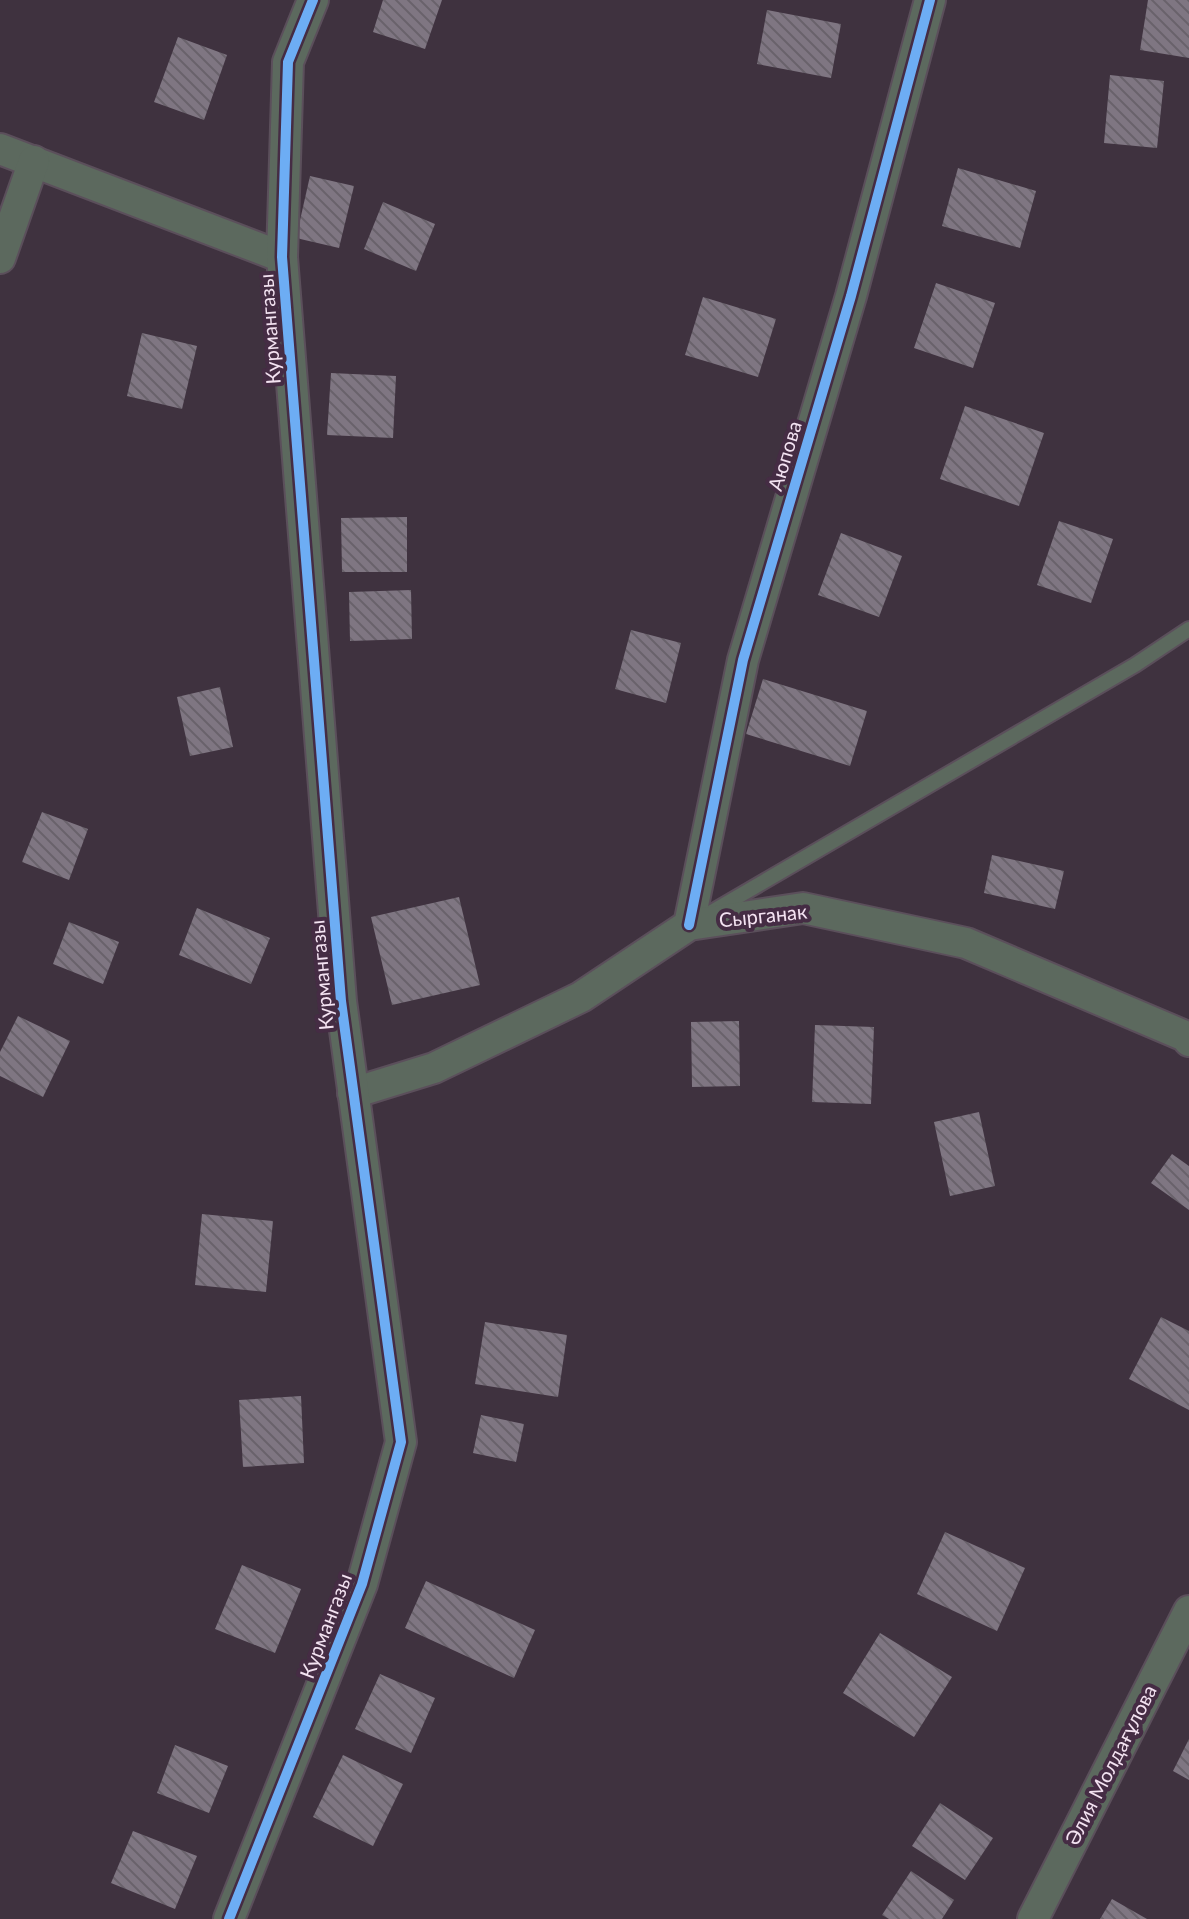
<svg xmlns="http://www.w3.org/2000/svg" width="1189" height="1919" font-family="Lato,sans-serif">
	<defs>
		<pattern id="building-back-hatch" width="6" height="6" patternUnits="userSpaceOnUse" patternTransform="scale(2)"><rect width="6" height="6" fill="#7f7682"/><path d="M-1 5l2 2M0 0l6 6M5-1l2 2" fill="none" stroke="#69626b"/></pattern>
	</defs>
	<rect width="100%" height="100%" fill="#3f323f"/>
	<g fill="url(#building-back-hatch)">
		<path d="M383,0H442L425,49L373,32Z"/>
		<path d="M1148,0H1189V58L1140,50Z"/>
		<path d="M767,10L841,24L831,78L757,64Z"/>
		<path d="M178,37L227,55L204,120L154,102Z"/>
		<path d="M1110,75L1164,81L1157,148L1104,143Z"/>
		<path d="M958,168L1036,191L1020,248L942,226Z"/>
		<path d="M310,176L354,186L339,248L296,238Z"/>
		<path d="M383,202L435,224L416,271L364,249Z"/>
		<path d="M936,283L995,303L973,368L914,348Z"/>
		<path d="M703,297L776,319L758,377L685,355Z"/>
		<path d="M142,333L197,346L182,409L127,396Z"/>
		<path d="M331,373L396,376L393,438L327,435Z"/>
		<path d="M965,406L1044,433L1019,506L940,479Z"/>
		<path d="M407,517V572H342L341,518Z"/>
		<path d="M1059,521L1113,539L1091,603L1037,585Z"/>
		<path d="M841,533L902,556L879,617L818,595Z"/>
		<path d="M411,590L412,639L350,641L349,592Z"/>
		<path d="M631,630L681,643L666,703L615,689Z"/>
		<path d="M763,679L867,711L850,766L746,734Z"/>
		<path d="M220,687L233,747L190,756L177,697Z"/>
		<path d="M42,812L88,829L69,880L22,862Z"/>
		<path d="M992,855L1064,871L1055,909L984,893Z"/>
		<path d="M459,897L480,985L392,1005L371,917Z"/>
		<path d="M197,908L270,938L251,984L179,955Z"/>
		<path d="M69,922L119,942L103,984L53,964Z"/>
		<path d="M18,1016L70,1041L43,1097L0,1076V1052Z"/>
		<path d="M739,1021L740,1086L692,1087L691,1022Z"/>
		<path d="M815,1025L874,1027L871,1104L812,1102Z"/>
		<path d="M979,1112L995,1186L950,1196L934,1122Z"/>
		<path d="M1172,1154L1189,1166V1210L1151,1183Z"/>
		<path d="M202,1214L273,1221L266,1292L195,1285Z"/>
		<path d="M1161,1317L1189,1331V1410L1129,1379Z"/>
		<path d="M485,1322L567,1335L558,1397L475,1384Z"/>
		<path d="M301,1396L304,1463L243,1467L239,1400Z"/>
		<path d="M481,1415L524,1424L516,1462L473,1453Z"/>
		<path d="M945,1532L1025,1568L997,1631L917,1594Z"/>
		<path d="M242,1565L301,1589L275,1653L215,1629Z"/>
		<path d="M426,1581L535,1630L514,1678L405,1628Z"/>
		<path d="M880,1633L952,1677L914,1737L843,1693Z"/>
		<path d="M380,1674L435,1698L411,1753L355,1729Z"/>
		<path d="M1189,1739V1780L1173,1771Z"/>
		<path d="M175,1745L228,1766L209,1813L157,1793Z"/>
		<path d="M343,1755L403,1784L373,1846L313,1817Z"/>
		<path d="M940,1803L993,1838L965,1880L912,1846Z"/>
		<path d="M133,1831L197,1856L175,1909L111,1883Z"/>
		<path d="M911,1871L954,1900L942,1919H889L882,1915Z"/>
		<path d="M1112,1899L1147,1919H1100Z"/>
	</g>
	<g fill="none" stroke-linecap="round" stroke-linejoin="round">
		<defs>
			<path id="lane" d="M710,913L1135,665L1189,629"/>
			<g id="street">
				<path d="M0,149L282,257"/>
				<path d="M0,258L34,161"/>
				<path d="M689,925L743,660L851,296L930,0"/>
				<path d="M353,1093L434,1068L581,997L689,925L803,908L966,943L1185,1036L1189,1041"/>
				<path d="M229,1919L362,1584L401,1442L341,1001L282,257L288,62L313,0"/>
				<path d="M1033,1919L1189,1611"/>
			</g>
		</defs>
		<use href="#lane" stroke="#5b4f5b" stroke-width="18"/>
		<use href="#street" stroke="#5b4f5b" stroke-width="34"/>
		<use href="#lane" stroke="#5c695e" stroke-width="14"/>
		<use href="#street" stroke="#5c695e" stroke-width="30"/>
		<defs>
			<g id="cycleway">
				<path d="M689,925L743,660L851,296L930,0"/>
				<path d="M229,1919L362,1584L401,1442L341,1001L282,257L288,62L313,0"/>
			</g>
		</defs>
		<use href="#cycleway" stroke="#452c44" stroke-width="15"/>
		<use href="#cycleway" stroke="#6dadf4" stroke-width="10"/>
	</g>
	<g text-anchor="middle" stroke-width="8" stroke-linejoin="round" paint-order="stroke">
		<g font-size="20" fill="#f3e2f1" stroke="#452c44">
			<text transform="translate(270 329) rotate(-94)" y="7">Курмангазы</text>
			<text transform="translate(785 456) rotate(-73)" y="7">Аюпова</text>
			<text transform="translate(763 916) rotate(-6)" y="7">Сырганак</text>
			<text transform="translate(322 975) rotate(-95)" y="7">Курмангазы</text>
			<text transform="translate(326 1626) rotate(-69)" y="7">Курмангазы</text>
			<text transform="translate(1111 1765) rotate(-63)" y="7">Әлия Молдағұлова</text>
		</g>
	</g>
</svg>
